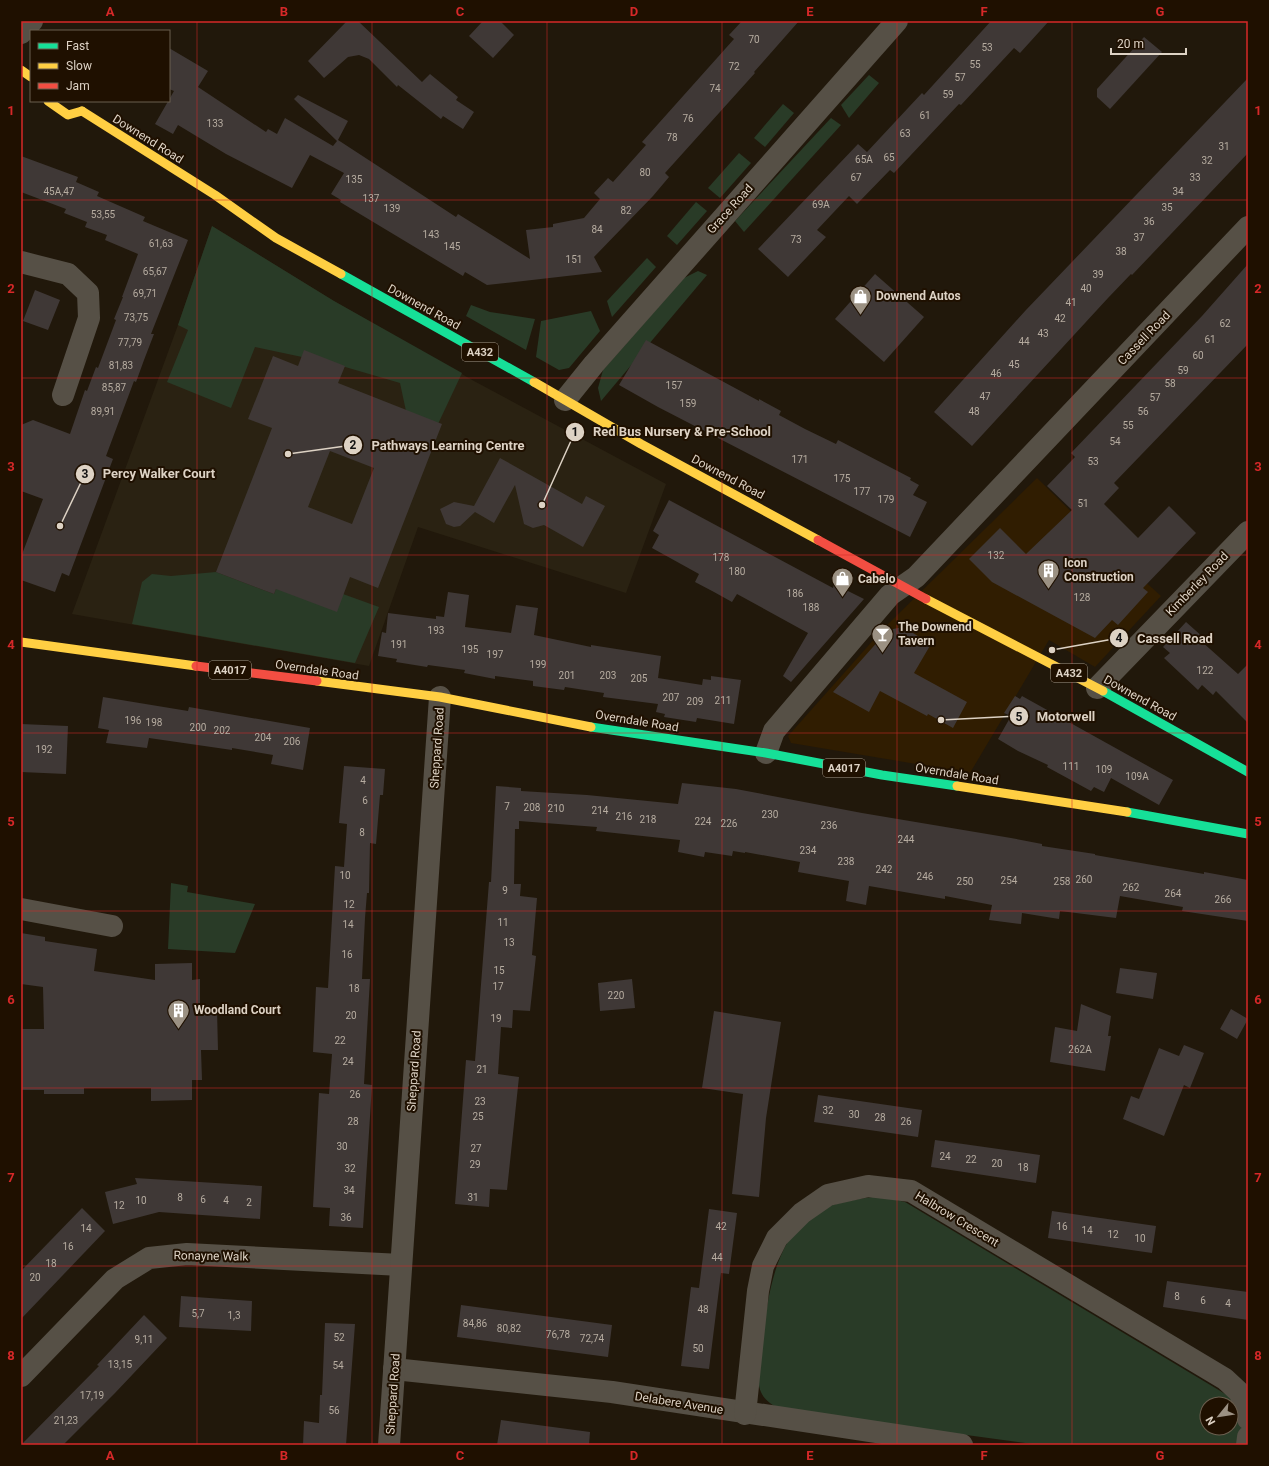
<svg xmlns="http://www.w3.org/2000/svg" width="1269" height="1466" font-family="Roboto,sans-serif">
	<rect width="100%" height="100%" fill="#21180b"/>
	<path fill="#301d01" d="M1037,478L1111,551L1161,596L1095,667L1049,640L970,773L791,743L788,736L884,628Z"/>
	<path fill="#2a2212" d="M212,226L334,301L474,381L666,484L626,593L418,527L369,666L72,614L178,325Z"/>
	<g fill="#293b27" fill-rule="evenodd">
		<path d="M869,75L879,83L849,118L841,105Z"/>
		<path d="M783,104L794,113L765,147L754,138Z"/>
		<path d="M831,118L841,125L744,232L735,221Z"/>
		<path d="M739,153L751,163L720,198L708,188Z"/>
		<path d="M696,202L707,211L677,245L667,236Z"/>
		<path d="M212,226L334,301L462,373L438,424L406,411L400,383L335,364L255,347L231,408L167,382L188,330L178,325Z"/>
		<path d="M647,258L656,267L612,317L607,301Z"/>
		<path d="M698,271L707,275L601,401L598,388L603,370L684,278Z"/>
		<path d="M471,305L490,312L535,319L526,350L466,316Z"/>
		<path d="M591,311L600,331L569,368L559,370L536,357L541,321Z"/>
		<path d="M288,558L343,594L379,607L355,663L132,624L142,582L152,574L171,576L216,572L274,594Z"/>
		<path d="M171,883L188,886L187,892L255,904L235,953L168,949Z"/>
		<path d="M879,1196L905,1202L1232,1398L1243,1431L1239,1445H1040L782,1410C762,1400 758,1393 758,1371C766,1321 767,1251 809,1216C826,1203 859,1199 879,1196ZM1207,1404H1231V1428H1207Z"/>
	</g>
	<g fill="#3f3836" fill-rule="evenodd">
		<path d="M347,21H358L422,82L430,74L458,97L456,100L474,112L463,129L443,116L441,119L398,85L397,87L369,59L359,55L348,57L324,78L308,61Z"/>
		<path d="M483,21H500L514,35L493,58L469,36Z"/>
		<path d="M742,21H799L754,72L755,73L665,173L669,177L653,196L594,257L602,272L487,285L465,272L463,276L340,202L341,200L331,194L344,173L310,155L292,188L226,154L178,125L173,134L155,124L174,91L169,89V48L208,71L198,87L266,132L268,129L277,134L285,118L333,146L337,141L294,99L298,95L348,121L338,140L456,217L458,214L530,259L526,230L553,227V224L584,218L600,199L594,193L608,178L613,182L646,145L642,142L734,39L729,35Z"/>
		<path d="M991,21H1049L1020,53L1014,48L961,105L959,104L894,173L890,170L857,204L849,196L817,230L826,237L788,277L758,249L858,144L867,152L922,93L924,95Z"/>
		<path d="M1144,37L1162,52L1110,109L1097,97V89Z"/>
		<path d="M1248,78V153L1132,275L1131,274L1108,298L972,446L934,412L1026,310Z"/>
		<path d="M21,156L78,177L76,182L99,192L97,196L145,217L143,221L188,240L151,334H154L144,360L136,382L134,381L106,456L113,459L69,576L62,573L55,592L21,580V557L43,499L21,491V425L33,420L70,434L85,390L87,391L96,367L98,368L116,320L114,319L123,297H122L138,254L105,240L107,235L85,227L87,222L64,213L66,209L21,192Z"/>
		<path d="M1248,264V344L1114,483L1119,488L1104,504L1138,538L1169,506L1196,533L1143,588L1148,592L1118,625L1112,620L1095,638L992,582L969,559L1000,528L1026,554L1072,510L1047,486L1075,457L1071,453L1202,316Z"/>
		<path d="M875,274L924,317L884,362L835,319Z"/>
		<path d="M35,290L60,300L48,330L23,321Z"/>
		<path d="M646,340L759,401V399L781,411L779,415L805,429L836,444L838,440L911,478L910,480L919,485L913,495L927,502L910,537L658,407L619,385Z"/>
		<path d="M304,350L345,366L338,383L442,424L378,588L350,577L337,612L276,589L274,594L216,572L272,428L248,419L273,356L298,366ZM330,451L374,468L352,524L308,507Z"/>
		<path d="M500,458L582,504L586,496L605,506L583,547L544,525L533,528L524,524L515,485L494,523L475,512L460,526L454,527L446,524L440,509L454,502L474,506Z"/>
		<path d="M669,500L833,588L834,584L864,599L791,682L783,676L808,633L737,594L732,602L714,592L695,582L699,574L652,548L659,535L653,531Z"/>
		<path d="M448,592L469,595L465,627L511,633L516,605L538,608L534,635L591,647V645L661,656L658,678L702,685L703,679L711,680V676L741,680L734,724L697,718L696,722L664,717L665,714L656,712L658,704L603,697L604,693L565,687L564,690L533,686V681L495,676V679L464,673L465,670L428,665L427,667L396,662L397,659L378,656L382,632L386,633L388,613L436,619V616L444,617Z"/>
		<path d="M1186,622L1204,638L1201,641L1238,674L1248,664V723L1216,691L1213,695L1202,685L1198,690L1164,658L1170,653L1163,647Z"/>
		<path d="M903,627L931,644L914,673L967,702L953,728L928,714L927,716L880,691L869,712L833,692L888,630Z"/>
		<path d="M1015,696L1020,699L1022,696L1173,780L1159,805L1111,778L1104,792L1094,787L1091,791L1047,767L1048,765L1018,751L998,739L1011,716L1004,713Z"/>
		<path d="M103,697L188,711L189,707L310,728L303,770L271,764L273,755L232,748V750L149,738L147,748L106,743L109,730L98,728Z"/>
		<path d="M21,724L68,726L66,774L21,772Z"/>
		<path d="M344,766L385,769L383,795H380L376,844L370,843L369,893H367L365,918L362,979H370L364,1084L372,1085L363,1228L329,1226L330,1208L313,1207L319,1093L329,1094L332,1054L313,1052L315,1009L316,987L328,988L335,866L344,867L347,824L339,823Z"/>
		<path d="M682,783L736,789L862,813L1011,838L1042,844V846L1095,854V855L1204,874V872L1248,880V921L1182,911L1183,907L1120,896L1116,918L1060,911L1059,919L1022,913L1021,924L989,920L992,905L945,896V899L869,886L866,905L846,901L849,881L798,872L800,862L745,852V853L733,851L732,856L705,852L704,857L678,852L680,840L596,831L597,827L519,821V829H515L514,884H521L520,896L537,898L532,955L536,956L530,1011L513,1010L512,1028L501,1027L498,1074L519,1077L507,1190L490,1189L489,1207L455,1204L466,1060L475,1061L489,882H491L496,786L521,788V791L587,795L678,804Z"/>
		<path d="M21,933L45,937V941L97,949L94,971L155,980V964L192,963V980L200,979V1010H217L218,1050H201L202,1080H192V1100L151,1101V1088H84V1094H44V1090H21V1029H44L43,987L21,984Z"/>
		<path d="M1120,968L1157,973L1153,999L1116,993Z"/>
		<path d="M632,979L635,1008L600,1011L598,983Z"/>
		<path d="M1081,1004L1111,1016L1108,1036H1111L1105,1071L1050,1062L1055,1027L1077,1031Z"/>
		<path d="M1231,1009L1248,1019L1237,1039L1220,1029Z"/>
		<path d="M714,1011L781,1022L766,1118L759,1197L732,1194L743,1094L702,1088Z"/>
		<path d="M1184,1045L1204,1053L1190,1088L1184,1085L1164,1136L1123,1119L1131,1096L1139,1099L1159,1048L1179,1056Z"/>
		<path d="M818,1095L922,1110L918,1137L814,1122Z"/>
		<path d="M935,1140L1040,1155L1036,1183L931,1167Z"/>
		<path d="M135,1178L262,1186L260,1219L159,1212L113,1224L105,1192L137,1184Z"/>
		<path d="M82,1208L105,1231L21,1319V1271Z"/>
		<path d="M709,1209L737,1213L729,1274L721,1273L709,1369L681,1366L691,1287L699,1288Z"/>
		<path d="M1052,1211L1156,1226L1152,1253L1048,1238Z"/>
		<path d="M1167,1281L1248,1292V1320L1163,1307Z"/>
		<path d="M181,1296L252,1301L251,1331L179,1327Z"/>
		<path d="M461,1305L612,1325L608,1357L457,1337Z"/>
		<path d="M144,1315L167,1338L115,1393L63,1445H21L99,1366L97,1365Z"/>
		<path d="M325,1323L355,1324L346,1445H303L304,1421L319,1423L320,1395H322Z"/>
		<path d="M501,1420L590,1432L589,1445H497Z"/>
	</g>
	<g fill="none" stroke-linecap="round" stroke-linejoin="round">
		<g stroke="#565046" stroke-width="22">
			<path d="M21,33L32,21"/>
			<path d="M21,262L68,274L88,293L89,318L63,395"/>
			<path d="M565,400L594,364L897,21"/>
			<path d="M1097,688L1248,532"/>
			<path d="M766,753L774,731L890,595L916,577L1248,227"/>
			<path d="M21,909L112,926"/>
			<path d="M394,1369L612,1392L962,1445"/>
			<path d="M21,1376L115,1279L149,1258L187,1254L401,1265"/>
			<path d="M745,1414L758,1291L763,1266L777,1238L802,1213L828,1195L868,1186L911,1191L1225,1379L1240,1393L1248,1419"/>
			<path d="M389,1445L440,697"/>
			<path d="M1247,1445L1248,1437"/>
		</g>
		<g stroke="#16e098" stroke-width="9">
			<path d="M341,274L534,382"/>
			<path d="M1103,691L1248,772"/>
			<path d="M591,727L766,753L882,775L957,786"/>
			<path d="M1127,812L1248,834"/>
		</g>
		<g stroke="#ffcf43" stroke-width="9">
			<path d="M21,70L31,77"/>
			<path d="M48,101L68,115L82,111"/>
			<path d="M82,111L215,195L276,238L341,274"/>
			<path d="M534,382L641,444L818,540"/>
			<path d="M926,599L1103,691"/>
			<path d="M21,642L196,666"/>
			<path d="M317,681L440,697L591,727"/>
			<path d="M957,786L1127,812"/>
		</g>
		<g stroke="#f24e42" stroke-width="9">
			<path d="M818,540L926,599"/>
			<path d="M196,666L317,681"/>
		</g>
	</g>
	<path fill="none" stroke="#d62828" stroke-width="1" stroke-opacity="0.55" d="M197,21V1445M372,21V1445M547,21V1445M722,21V1445M897,21V1445M1072,21V1445M21,200H1248M21,378H1248M21,555H1248M21,733H1248M21,911H1248M21,1088H1248M21,1266H1248"/>
	<defs>
		<symbol id="shop-pin" viewBox="-11 -11 22 30"><path d="M0 17L-7.5 6A9.5 9.5 0 1 1 7.5 6Z" fill="#9b9183" stroke="#1f1000"/><path d="M-5-2.5h2.3a2.7 3.5 0 0 1 5.4 0H5L5.5 6h-11ZM-1.5-2.5h3a1.5 2.3 0 0 0-3 0Z" fill="#fff"/></symbol>
		<symbol id="building-pin" viewBox="-11 -11 22 30"><path d="M0 17L-7.5 6A9.5 9.5 0 1 1 7.5 6Z" fill="#9b9183" stroke="#1f1000"/><path d="M-4-6H4V6H1V3H-1V6H-4ZM-2.5-4.3h1.7v1.8h-1.7ZM.8-4.3h1.7v1.8H.8ZM-2.5-1h1.7V.8h-1.7ZM.8-1h1.7V.8H.8Z" fill="#fff"/></symbol>
		<symbol id="bar-pin" viewBox="-11 -11 22 30"><path d="M0 17L-7.5 6A9.5 9.5 0 1 1 7.5 6Z" fill="#9b9183" stroke="#1f1000"/><path d="M-6-5H6L.8 .8V4.5H3.5V6h-7V4.5H-.8V.8Z" fill="#fff"/></symbol>
	</defs>
	<g fill-rule="evenodd">
		<use href="#shop-pin" x="848" y="284" width="25" height="34"/>
		<use href="#building-pin" x="1036" y="558" width="25" height="34"/>
		<use href="#shop-pin" x="830" y="566" width="25" height="34"/>
		<use href="#bar-pin" x="870" y="622" width="25" height="34"/>
		<use href="#building-pin" x="166" y="998" width="25" height="34"/>
	</g>
	<g text-anchor="middle" stroke-width="4" stroke-linejoin="round" paint-order="stroke">
		<g font-size="10" fill="#b6aca0">
			<text x="754" y="43">70</text>
			<text x="987" y="51">53</text>
			<text x="975" y="68">55</text>
			<text x="734" y="70">72</text>
			<text x="960" y="81">57</text>
			<text x="715" y="92">74</text>
			<text x="948" y="98">59</text>
			<text x="925" y="119">61</text>
			<text x="688" y="122">76</text>
			<text x="215" y="127">133</text>
			<text x="905" y="137">63</text>
			<text x="672" y="141">78</text>
			<text x="1224" y="150">31</text>
			<text x="889" y="161">65</text>
			<text x="864" y="163">65A</text>
			<text x="1207" y="164">32</text>
			<text x="645" y="176">80</text>
			<text x="856" y="181">67</text>
			<text x="1195" y="181">33</text>
			<text x="354" y="183">135</text>
			<text x="59" y="195">45A,47</text>
			<text x="1178" y="195">34</text>
			<text x="371" y="202">137</text>
			<text x="821" y="208">69A</text>
			<text x="1167" y="211">35</text>
			<text x="392" y="212">139</text>
			<text x="626" y="214">82</text>
			<text x="103" y="218">53,55</text>
			<text x="1149" y="225">36</text>
			<text x="597" y="233">84</text>
			<text x="431" y="238">143</text>
			<text x="1139" y="241">37</text>
			<text x="796" y="243">73</text>
			<text x="161" y="247">61,63</text>
			<text x="452" y="250">145</text>
			<text x="1121" y="255">38</text>
			<text x="574" y="263">151</text>
			<text x="155" y="275">65,67</text>
			<text x="1098" y="278">39</text>
			<text x="1086" y="292">40</text>
			<text x="145" y="297">69,71</text>
			<text x="1071" y="306">41</text>
			<text x="136" y="321">73,75</text>
			<text x="1060" y="322">42</text>
			<text x="1225" y="327">62</text>
			<text x="1043" y="337">43</text>
			<text x="1210" y="343">61</text>
			<text x="1024" y="345">44</text>
			<text x="130" y="346">77,79</text>
			<text x="1198" y="359">60</text>
			<text x="1014" y="368">45</text>
			<text x="121" y="369">81,83</text>
			<text x="1183" y="374">59</text>
			<text x="996" y="377">46</text>
			<text x="1170" y="387">58</text>
			<text x="674" y="389">157</text>
			<text x="114" y="391">85,87</text>
			<text x="985" y="400">47</text>
			<text x="1155" y="401">57</text>
			<text x="688" y="407">159</text>
			<text x="103" y="415">89,91</text>
			<text x="974" y="415">48</text>
			<text x="1143" y="415">56</text>
			<text x="1128" y="429">55</text>
			<text x="1115" y="445">54</text>
			<text x="800" y="463">171</text>
			<text x="1093" y="465">53</text>
			<text x="842" y="482">175</text>
			<text x="862" y="495">177</text>
			<text x="886" y="503">179</text>
			<text x="1083" y="507">51</text>
			<text x="996" y="559">132</text>
			<text x="721" y="561">178</text>
			<text x="737" y="575">180</text>
			<text x="795" y="597">186</text>
			<text x="1082" y="601">128</text>
			<text x="811" y="611">188</text>
			<text x="436" y="634">193</text>
			<text x="399" y="648">191</text>
			<text x="470" y="653">195</text>
			<text x="495" y="658">197</text>
			<text x="538" y="668">199</text>
			<text x="1205" y="674">122</text>
			<text x="567" y="679">201</text>
			<text x="608" y="679">203</text>
			<text x="639" y="682">205</text>
			<text x="671" y="701">207</text>
			<text x="723" y="704">211</text>
			<text x="695" y="705">209</text>
			<text x="133" y="724">196</text>
			<text x="154" y="726">198</text>
			<text x="198" y="731">200</text>
			<text x="222" y="734">202</text>
			<text x="263" y="741">204</text>
			<text x="292" y="745">206</text>
			<text x="44" y="753">192</text>
			<text x="1071" y="770">111</text>
			<text x="1104" y="773">109</text>
			<text x="1137" y="780">109A</text>
			<text x="363" y="784">4</text>
			<text x="365" y="804">6</text>
			<text x="507" y="810">7</text>
			<text x="532" y="811">208</text>
			<text x="556" y="812">210</text>
			<text x="600" y="814">214</text>
			<text x="770" y="818">230</text>
			<text x="624" y="820">216</text>
			<text x="648" y="823">218</text>
			<text x="703" y="825">224</text>
			<text x="729" y="827">226</text>
			<text x="829" y="829">236</text>
			<text x="362" y="836">8</text>
			<text x="906" y="843">244</text>
			<text x="808" y="854">234</text>
			<text x="846" y="865">238</text>
			<text x="884" y="873">242</text>
			<text x="345" y="879">10</text>
			<text x="925" y="880">246</text>
			<text x="1084" y="883">260</text>
			<text x="1009" y="884">254</text>
			<text x="965" y="885">250</text>
			<text x="1062" y="885">258</text>
			<text x="1131" y="891">262</text>
			<text x="505" y="894">9</text>
			<text x="1173" y="897">264</text>
			<text x="1223" y="903">266</text>
			<text x="349" y="908">12</text>
			<text x="503" y="926">11</text>
			<text x="348" y="928">14</text>
			<text x="509" y="946">13</text>
			<text x="347" y="958">16</text>
			<text x="499" y="974">15</text>
			<text x="498" y="990">17</text>
			<text x="354" y="992">18</text>
			<text x="616" y="999">220</text>
			<text x="351" y="1019">20</text>
			<text x="496" y="1022">19</text>
			<text x="340" y="1044">22</text>
			<text x="1080" y="1053">262A</text>
			<text x="348" y="1065">24</text>
			<text x="482" y="1073">21</text>
			<text x="355" y="1098">26</text>
			<text x="480" y="1105">23</text>
			<text x="828" y="1114">32</text>
			<text x="854" y="1118">30</text>
			<text x="478" y="1120">25</text>
			<text x="880" y="1121">28</text>
			<text x="353" y="1125">28</text>
			<text x="906" y="1125">26</text>
			<text x="342" y="1150">30</text>
			<text x="476" y="1152">27</text>
			<text x="945" y="1160">24</text>
			<text x="971" y="1163">22</text>
			<text x="997" y="1167">20</text>
			<text x="475" y="1168">29</text>
			<text x="1023" y="1171">18</text>
			<text x="350" y="1172">32</text>
			<text x="349" y="1194">34</text>
			<text x="180" y="1201">8</text>
			<text x="473" y="1201">31</text>
			<text x="203" y="1203">6</text>
			<text x="141" y="1204">10</text>
			<text x="226" y="1204">4</text>
			<text x="249" y="1206">2</text>
			<text x="119" y="1209">12</text>
			<text x="346" y="1221">36</text>
			<text x="721" y="1230">42</text>
			<text x="1062" y="1230">16</text>
			<text x="86" y="1232">14</text>
			<text x="1087" y="1234">14</text>
			<text x="1113" y="1238">12</text>
			<text x="1140" y="1242">10</text>
			<text x="68" y="1250">16</text>
			<text x="717" y="1261">44</text>
			<text x="51" y="1267">18</text>
			<text x="35" y="1281">20</text>
			<text x="1177" y="1300">8</text>
			<text x="1203" y="1304">6</text>
			<text x="1228" y="1307">4</text>
			<text x="703" y="1313">48</text>
			<text x="198" y="1317">5,7</text>
			<text x="234" y="1319">1,3</text>
			<text x="475" y="1327">84,86</text>
			<text x="509" y="1332">80,82</text>
			<text x="558" y="1338">76,78</text>
			<text x="339" y="1341">52</text>
			<text x="592" y="1342">72,74</text>
			<text x="144" y="1343">9,11</text>
			<text x="698" y="1352">50</text>
			<text x="120" y="1368">13,15</text>
			<text x="338" y="1369">54</text>
			<text x="92" y="1399">17,19</text>
			<text x="334" y="1414">56</text>
			<text x="66" y="1424">21,23</text>
		</g>
		<g fill="#1f1000" stroke="#a49889" stroke-width="1">
			<rect x="462" y="343" width="36" height="18" rx="3"/>
			<rect x="209" y="661" width="42" height="18" rx="3"/>
			<rect x="1051" y="664" width="36" height="18" rx="3"/>
			<rect x="823" y="759" width="42" height="18" rx="3"/>
		</g>
		<g font-size="11" font-weight="bold" fill="#ddd2c4">
			<text x="480" y="356">A432</text>
			<text x="230" y="674">A4017</text>
			<text x="1069" y="677">A432</text>
			<text x="844" y="772">A4017</text>
		</g>
		<g font-size="12" fill="#ddd2c4" stroke="#1f1000">
			<text transform="translate(148 139) rotate(32)" y="4">Downend Road</text>
			<text transform="translate(730 209) rotate(-48)" y="4">Grace Road</text>
			<text transform="translate(424 307) rotate(29)" y="4">Downend Road</text>
			<text transform="translate(1144 338) rotate(-46)" y="4">Cassell Road</text>
			<text transform="translate(728 477) rotate(28)" y="4">Downend Road</text>
			<text transform="translate(1197 584) rotate(-46)" y="4">Kimberley Road</text>
			<text transform="translate(317 670) rotate(8)" y="4">Overndale Road</text>
			<text transform="translate(1140 698) rotate(29)" y="4">Downend Road</text>
			<text transform="translate(637 721) rotate(9)" y="4">Overndale Road</text>
			<text transform="translate(437 748) rotate(-86)" y="4">Sheppard Road</text>
			<text transform="translate(957 774) rotate(9)" y="4">Overndale Road</text>
			<text transform="translate(414 1071) rotate(-86)" y="4">Sheppard Road</text>
			<text transform="translate(957 1219) rotate(31)" y="4">Halbrow Crescent</text>
			<text transform="translate(211 1256) rotate(1)" y="4">Ronayne Walk</text>
			<text transform="translate(393 1394) rotate(-86)" y="4">Sheppard Road</text>
			<text transform="translate(679 1403) rotate(9)" y="4">Delabere Avenue</text>
		</g>
		<g font-size="12" font-weight="bold" fill="#ddd2c4" stroke="#1f1000" text-anchor="start">
			<text x="876" y="300">Downend Autos</text>
			<text x="1064" y="567">Icon<tspan x="1064" dy="14">Construction</tspan></text>
			<text x="858" y="583">Cabelo</text>
			<text x="898" y="631">The Downend<tspan x="898" dy="14">Tavern</tspan></text>
			<text x="194" y="1014">Woodland Court</text>
		</g>
	</g>
	<path fill="none" stroke="#ddd2c4" stroke-width="1.5" d="M542 505L575 432M288 454L353 445M60 526L85 474M1052 650L1119 638M941 720L1019 716"/>
	<g fill="#ddd2c4" stroke="#1f1000" stroke-width="1.5">
		<circle cx="542" cy="505" r="4"/>
		<circle cx="288" cy="454" r="4"/>
		<circle cx="60" cy="526" r="4"/>
		<circle cx="1052" cy="650" r="4"/>
		<circle cx="941" cy="720" r="4"/>
		<circle cx="575" cy="432" r="10"/>
		<circle cx="353" cy="445" r="10"/>
		<circle cx="85" cy="474" r="10"/>
		<circle cx="1119" cy="638" r="10"/>
		<circle cx="1019" cy="716" r="10"/>
	</g>
	<g font-size="12" text-anchor="middle" font-weight="bold" fill="#111">
		<text x="575" y="436">1</text>
		<text x="353" y="449">2</text>
		<text x="85" y="478">3</text>
		<text x="1119" y="642">4</text>
		<text x="1019" y="721">5</text>
	</g>
	<g font-size="13" text-anchor="middle" font-weight="bold" fill="#ddd2c4" stroke="#1f1000" stroke-width="4" stroke-linejoin="round" paint-order="stroke">
		<text x="682" y="436">Red Bus Nursery &amp; Pre-School</text>
		<text x="448" y="450">Pathways Learning Centre</text>
		<text x="159" y="478">Percy Walker Court</text>
		<text x="1175" y="643">Cassell Road</text>
		<text x="1066" y="721">Motorwell</text>
	</g>
	<rect width="1269" height="1466" fill="none" stroke="#1f1000" stroke-width="44"/>
	<rect x="30" y="30" width="140" height="72" fill="#1f1000" stroke="#6b5e4e"/>
	<rect x="38" y="43" width="20" height="6" fill="#16e098" stroke="#6b5e4e"/>
	<text x="66" y="50" font-size="12" fill="#ddd2c4">Fast</text>
	<rect x="38" y="63" width="20" height="6" fill="#ffcf43" stroke="#6b5e4e"/>
	<text x="66" y="70" font-size="12" fill="#ddd2c4">Slow</text>
	<rect x="38" y="83" width="20" height="6" fill="#f24e42" stroke="#6b5e4e"/>
	<text x="66" y="90" font-size="12" fill="#ddd2c4">Jam</text>
	<g transform="translate(1219 1416) rotate(240)"><circle r="19" fill="#1f1000" stroke="#6b5e4e"/>
	<path d="M0-3L7 15L0 10L-7 15Z" fill="#9b9183"/>
	<text y="-6" font-size="11" font-weight="bold" text-anchor="middle" fill="#ddd2c4">N</text>
	</g>
	<path d="M1111 48v6h75v-6" fill="none" stroke="#ddd2c4" stroke-width="2"/>
	<text x="1117" y="48" font-size="12" fill="#ddd2c4" stroke="#1f1000" stroke-width="3" paint-order="stroke">20 m</text>
	<rect x="22" y="22" width="1225" height="1422" fill="none" stroke="#d62828" stroke-width="1.5"/>
	<g font-size="13" text-anchor="middle" font-weight="bold" fill="#d62828">
		<text x="110" y="16">A</text>
		<text x="284" y="16">B</text>
		<text x="460" y="16">C</text>
		<text x="634" y="16">D</text>
		<text x="810" y="16">E</text>
		<text x="984" y="16">F</text>
		<text x="1160" y="16">G</text>
		<text x="11" y="115">1</text>
		<text x="1258" y="115">1</text>
		<text x="11" y="293">2</text>
		<text x="1258" y="293">2</text>
		<text x="11" y="471">3</text>
		<text x="1258" y="471">3</text>
		<text x="11" y="649">4</text>
		<text x="1258" y="649">4</text>
		<text x="11" y="826">5</text>
		<text x="1258" y="826">5</text>
		<text x="11" y="1004">6</text>
		<text x="1258" y="1004">6</text>
		<text x="11" y="1182">7</text>
		<text x="1258" y="1182">7</text>
		<text x="11" y="1360">8</text>
		<text x="1258" y="1360">8</text>
		<text x="110" y="1460">A</text>
		<text x="284" y="1460">B</text>
		<text x="460" y="1460">C</text>
		<text x="634" y="1460">D</text>
		<text x="810" y="1460">E</text>
		<text x="984" y="1460">F</text>
		<text x="1160" y="1460">G</text>
	</g>
</svg>
